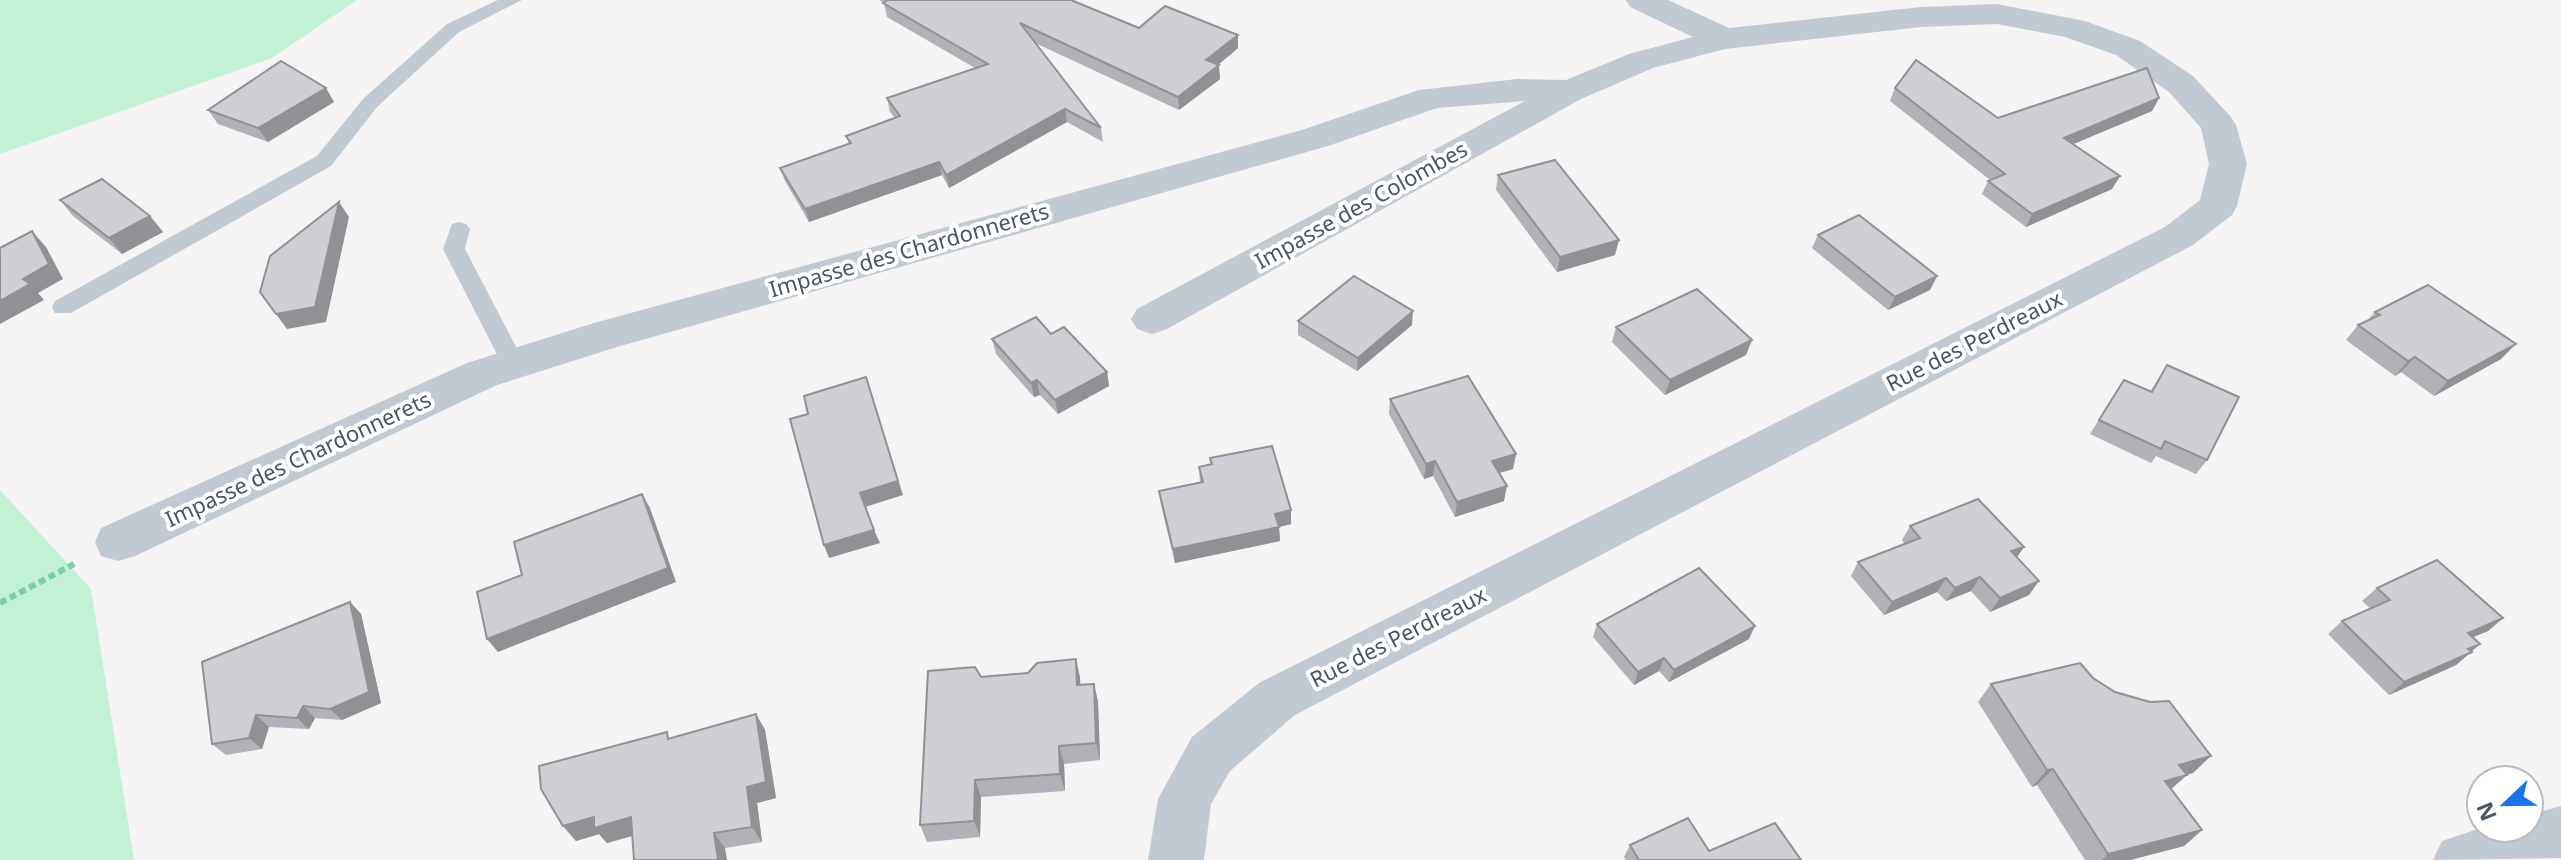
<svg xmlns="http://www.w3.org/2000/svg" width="2561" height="860" font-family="'Noto Sans',sans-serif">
	<rect width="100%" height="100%" fill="#f5f3f3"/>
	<g fill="#c3f1d5">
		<path d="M0,0H357L272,58L0,154Z"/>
		<path d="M0,490L91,589L134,860H0Z"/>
	</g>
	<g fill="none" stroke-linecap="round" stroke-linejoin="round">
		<path stroke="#7ad0a6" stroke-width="6" stroke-dasharray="7 4" stroke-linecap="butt" d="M0,603L74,564"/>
		<g fill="#c1cad2" fill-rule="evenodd">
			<path d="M498,0H522L459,32L377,107L331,166L71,313H55L52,307L55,301L317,156L363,99L447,24Z"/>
			<path d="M459,222L466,224L470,229L465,249L525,364L521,370L513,372L505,370L443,249L452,224Z"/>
		</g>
		<g fill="#c1cad2" fill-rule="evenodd">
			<path d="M1626,0H1668L1729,28L1921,7L1997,4L2085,21L2140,41L2193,76L2231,117L2236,125L2247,164L2237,206L2232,215L2193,245L1295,715L1230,771L1211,804L1204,860H1148L1158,799L1192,737L1259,683L2165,227L2200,200L2209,164L2201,128L2169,92L2116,55L2065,37L1997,24L1921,27L1725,49L1653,68L1581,99L1167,329L1152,334L1137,329L1131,319L1137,309L1525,101L1437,108L1328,146L617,347L497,385L135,556L118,561L101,556L95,542L101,528L467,363L594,323L1302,130L1419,90L1517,79L1566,80L1629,54L1693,37L1630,7Z"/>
			<path d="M2561,806V858L2433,860L2442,841L2481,828H2529V815Z"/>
		</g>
	</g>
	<g fill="#b0b2b7">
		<path d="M879,0H1071L1139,28L1238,35V48L1218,65L1220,79L1179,110L1035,43L1101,128L1103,142L1067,122L949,188L942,175L809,222L785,181L780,168L849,144L846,136L895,118L890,112L887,98L975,68L887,17L884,3Z"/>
		<path d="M1895,88L1998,118L2159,98L2152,111L2073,144L2120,176L2112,189L2026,227L1982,194L1988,181L1990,180L1890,101Z"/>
		<path d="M334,102L268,142L218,124L208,110Z"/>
		<path d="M1498,175L1615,255L1557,272L1496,190Z"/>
		<path d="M60,200L150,216L163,232L122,254L73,216Z"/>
		<path d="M1818,235L1937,276L1930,290L1888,310L1812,248Z"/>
		<path d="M2375,312L2501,359L2434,396L2401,372L2395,376L2346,340L2358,325L2368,320Z"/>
		<path d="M1298,321L1412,325L1357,371L1298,335Z"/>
		<path d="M1616,327L1746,355L1665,395L1612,342Z"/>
		<path d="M1051,334L1107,372L1109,386L1058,414L1040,395L1034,397L996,354L992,339Z"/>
		<path d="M2167,365L2207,460L2196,474L2156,456L2151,463L2090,434L2124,380L2150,392Z"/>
		<path d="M1390,399L1516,454L1513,469L1499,473L1504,501L1455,517L1433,476L1424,479L1389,414Z"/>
		<path d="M1210,458L1291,524L1279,527L1280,541L1175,563L1161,505L1159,491L1200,483L1199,467L1211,464Z"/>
		<path d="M1910,526L2024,547L2017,557L2029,595L1990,612L1971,591L1946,601L1937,592L1884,615L1851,576L1858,562L1905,544L1902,540Z"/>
		<path d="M2377,588L2503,618L2488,631L2472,637L2480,644L2456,665L2389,695L2328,634L2342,621L2371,609L2362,601Z"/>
		<path d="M350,602L361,614L381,703L342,720L315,718L309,729L269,727L262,749L226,755L212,744Z"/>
		<path d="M1597,624L1749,639L1669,682L1659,671L1634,685L1593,637Z"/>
		<path d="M981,677H1080V685L1094,684L1098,702L1100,760L1064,764L1065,791L981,797L980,837L927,842L920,825Z"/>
		<path d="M2093,678L2193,773L2186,774L2171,789L2202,830L2184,846L2130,860H2085L2037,785L2032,787L1978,702L1991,684Z"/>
		<path d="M756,714L765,730L776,798L757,803L762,842L725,848L632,836L607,843L599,834L576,841L563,826L671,738Z"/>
		<path d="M1630,845L1709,851L1801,860H1626L1624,857Z"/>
	</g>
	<g fill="#909195">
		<path d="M1238,35V48L1207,74L1206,60Z"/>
		<path d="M1219,65L1220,79L1179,110L1178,97Z"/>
		<path d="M326,88L334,102L268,142L258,128Z"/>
		<path d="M2159,98L2152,111L2057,151L2064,138Z"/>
		<path d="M1065,109L1067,122L949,188L946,175Z"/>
		<path d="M939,162L942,175L809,222L805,209Z"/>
		<path d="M2120,176L2112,189L2026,227L2032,214Z"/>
		<path d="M339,202L349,217L326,322L287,329L276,314Z"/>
		<path d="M150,216L163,232L122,254L109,238Z"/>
		<path d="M32,231L46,247L63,279L38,293L44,300L0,324V301Z"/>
		<path d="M1619,240L1615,255L1557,272L1560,257Z"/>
		<path d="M1937,276L1930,290L1888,310L1895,297Z"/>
		<path d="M1413,311L1412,325L1357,371L1358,358Z"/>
		<path d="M1752,340L1746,355L1665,395L1670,380Z"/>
		<path d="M2516,344L2501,359L2434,396L2448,381Z"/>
		<path d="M2415,357L2401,372L2395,376L2408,361Z"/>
		<path d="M1107,372L1109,386L1058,414L1055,400Z"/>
		<path d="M866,377L903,495L865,507L860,493Z"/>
		<path d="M1037,380L1040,395L1034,397L1031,383Z"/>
		<path d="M1516,454L1513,469L1489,476L1492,461Z"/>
		<path d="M1435,461L1433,476L1424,479L1426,464Z"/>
		<path d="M1507,486L1504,501L1455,517L1457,502Z"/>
		<path d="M642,494L650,508L676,582L498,652L487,639Z"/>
		<path d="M1291,510V524L1275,528V514Z"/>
		<path d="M1279,527L1280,541L1175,563L1173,549Z"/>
		<path d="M874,530L880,543L829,558L824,545Z"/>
		<path d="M2024,547L2014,561L2011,551Z"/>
		<path d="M1980,577L1971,591L1946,601L1955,588Z"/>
		<path d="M1946,578L1937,592L1884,615L1892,602Z"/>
		<path d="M2039,581L2029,595L1990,612L2000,598Z"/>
		<path d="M350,602L361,614L381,703L342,720L330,709Z"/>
		<path d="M2503,618L2488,631L2452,646L2468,633Z"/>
		<path d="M1755,626L1749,639L1669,682L1674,670Z"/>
		<path d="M2480,644L2456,665L2389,695L2404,682Z"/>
		<path d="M1664,658L1659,671L1634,685L1638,672Z"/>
		<path d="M1076,659L1080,677L1081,703L1077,685Z"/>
		<path d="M1094,684L1098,702L1100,760L1096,743Z"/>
		<path d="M303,706L315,718L309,729L297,718Z"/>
		<path d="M756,714L765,730L776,798L757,803L762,842L752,827L747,787Z"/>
		<path d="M256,715L269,727L262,749L249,738Z"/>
		<path d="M1059,746L1064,764L1065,791L1060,774Z"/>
		<path d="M2211,756L2193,773L2162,782L2179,765Z"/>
		<path d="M2053,769L2037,785L2032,787L2047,770Z"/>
		<path d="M2187,775L2169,791L2165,781Z"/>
		<path d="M975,780L981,797L980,837L974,821Z"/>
		<path d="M594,817H631L643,833L607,843L599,834L576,841L563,826Z"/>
		<path d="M2202,830L2184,846L2130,860H2102L2108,854Z"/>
		<path d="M714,833L725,848L727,860H718Z"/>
	</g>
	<g fill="#cdcfd5" stroke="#909195" stroke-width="2">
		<path d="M888,0H1071L1139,28L1165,6L1238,35L1206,60L1219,65L1178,97L1020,23L1101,128L1065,109L946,175L939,162L805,209L780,168L851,143L846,136L900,116L887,98L988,64L883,3Z"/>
		<path d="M1916,60L1998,118L2147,68L2159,98L2064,138L2120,176L2032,214L1988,181L2005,174L1895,88Z"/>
		<path d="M281,61L326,88L258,128L208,110Z"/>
		<path d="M1555,160L1619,240L1560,257L1498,175Z"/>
		<path d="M102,179L150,216L109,238L60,200Z"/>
		<path d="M339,202L315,307L276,314L260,292L270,256Z"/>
		<path d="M1859,215L1937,276L1895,297L1818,235Z"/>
		<path d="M32,231L49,264L23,279L30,284L0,301V248Z"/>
		<path d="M1354,276L1413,311L1358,358L1298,321Z"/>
		<path d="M2428,285L2516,344L2448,381L2415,357L2408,361L2358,325L2380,315L2375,312Z"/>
		<path d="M1697,289L1752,340L1670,380L1616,327Z"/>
		<path d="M1036,317L1051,334L1064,327L1107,372L1055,400L1037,380L1031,383L992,339Z"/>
		<path d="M2167,365L2239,397L2207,460L2165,441L2161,449L2099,420L2124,380L2152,392Z"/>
		<path d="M1468,376L1516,454L1492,461L1507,486L1457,502L1435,461L1426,464L1390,399Z"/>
		<path d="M866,377L898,481L860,493L874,530L824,545L790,419L808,414L804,396Z"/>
		<path d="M1272,446L1291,510L1275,514L1279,527L1173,549L1159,491L1203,482L1199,467L1212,464L1210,458Z"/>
		<path d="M642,494L668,568L487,639L477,592L522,575L514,542Z"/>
		<path d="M1978,499L2024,547L2011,551L2039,581L2000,598L1980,577L1955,588L1946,578L1892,602L1858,562L1920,538L1910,526Z"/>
		<path d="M2437,560L2503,618L2468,633L2480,644L2468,649L2472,652L2404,682L2342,621L2390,600L2377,588Z"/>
		<path d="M1699,568L1755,626L1674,670L1664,658L1638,672L1597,624Z"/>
		<path d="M350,602L369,692L330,709L303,706L297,718L256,715L249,738L212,744L202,662Z"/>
		<path d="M1076,659L1077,685L1094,684L1096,743L1059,746L1060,774L975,780L974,821L920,825L928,671L975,667L981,677L1028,673L1037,663Z"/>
		<path d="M2080,663L2093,678L2115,692L2150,702L2169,701L2211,756L2179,765L2187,775L2165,781L2202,830L2108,854L2053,769L2047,770L1991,684Z"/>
		<path d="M756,714L766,782L747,787L752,827L714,833L718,860H634L631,817L594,828V817L563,826L541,789L539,766L667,732L668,739Z"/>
		<path d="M1688,818L1709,851L1775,823L1801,860H1639L1630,845Z"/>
	</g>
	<g text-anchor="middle" stroke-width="8" stroke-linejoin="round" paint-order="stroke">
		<g font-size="22" fill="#4a5661" stroke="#fff">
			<text transform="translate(1361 205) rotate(-29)" y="8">Impasse des Colombes</text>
			<text transform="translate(909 250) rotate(-16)" y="8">Impasse des Chardonnerets</text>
			<text transform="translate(1974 341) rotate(-27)" y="8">Rue des Perdreaux</text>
			<text transform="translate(298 459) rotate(-25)" y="8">Impasse des Chardonnerets</text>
			<text transform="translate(1398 637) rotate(-27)" y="8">Rue des Perdreaux</text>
		</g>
	</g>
	<g transform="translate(2505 804) rotate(248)"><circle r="38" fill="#ffffff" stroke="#b7bbc0" stroke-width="2"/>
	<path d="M0-6L14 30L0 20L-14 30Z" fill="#1a73e8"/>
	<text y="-12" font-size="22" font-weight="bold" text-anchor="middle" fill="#4a5661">N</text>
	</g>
</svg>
